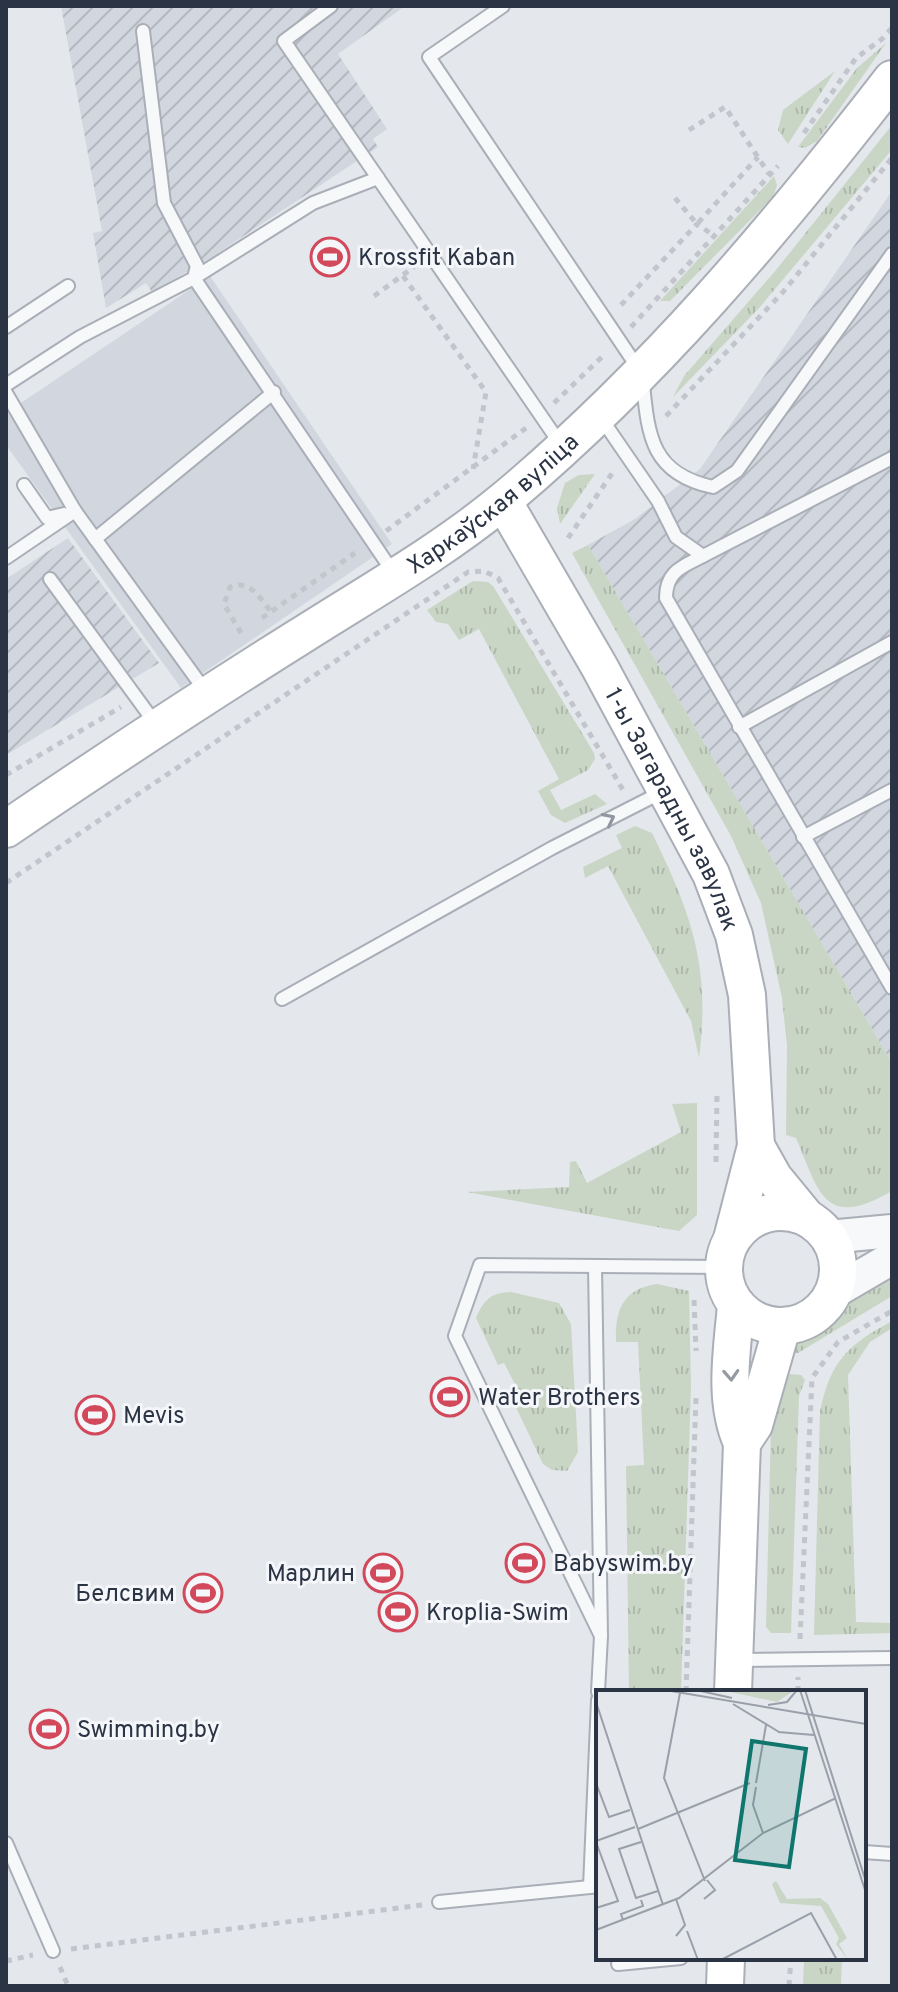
<svg xmlns="http://www.w3.org/2000/svg" width="898" height="1992" font-family="Overpass,sans-serif">
	<defs>
		<pattern id="industrial-furrows" width="10" height="10" patternUnits="userSpaceOnUse" patternTransform="scale(2)"><rect width="10" height="10" fill="#d2d6de"/><path d="M-1 1l2-2M0 10L10 0M9 11l2-2" fill="none" stroke="#b4b8c0"/></pattern>
		<pattern id="grass-tufts" width="24" height="20" patternUnits="userSpaceOnUse" patternTransform="scale(2)"><rect width="24" height="20" fill="#c9d6c5"/><path d="M3 7l-1-3M5 7V3M7 7l1-3M15 17l-1-3M17 17v-4M19 17l1-3" fill="none" stroke="#adb8ab"/></pattern>
	</defs>
	<rect width="100%" height="100%" fill="#e4e7ec"/>
	<path fill="#d2d6de" d="M210,276L392,544L181,688L6,445V413Z"/>
	<g fill="url(#industrial-furrows)">
		<path d="M61,6H405L338,54L387,129L373,139L378,147L212,257L152,292L146,283L106,308L93,233L102,231Z"/>
		<path d="M892,191V1063L588,545L635,519L700,469Z"/>
		<path d="M68,538L159,663L6,755V579Z"/>
	</g>
	<g fill="url(#grass-tufts)">
		<path d="M886,43L817,141L805,148L798,147L857,68Z"/>
		<path d="M835,71L788,144L778,130L783,110Z"/>
		<path d="M892,125L890,152L760,307L673,397L684,376L776,270Z"/>
		<path d="M774,176L777,185L773,197L670,301H660Z"/>
		<path d="M595,474L560,524L557,508L565,483L579,475Z"/>
		<path d="M588,545L892,1063V1191C824,1230 820,1194 796,1138L786,1135L787,1046L782,998L761,903L731,836L572,553Z"/>
		<path d="M473,581L488,582L493,586L594,753L595,759L588,770L550,790L561,810L595,794L607,804L565,823L551,815L538,791L559,779L479,629L459,640L448,624L436,622L427,610Z"/>
		<path d="M635,826L652,833C691,913 711,966 699,1058L691,1021L608,866L585,878L583,867L622,848L616,835Z"/>
		<path d="M697,1103V1215L679,1231L467,1192L569,1187L570,1162L576,1161L587,1183L681,1132L672,1104Z"/>
		<path d="M892,1277V1296L798,1353L787,1354L805,1329Z"/>
		<path d="M657,1284L689,1291L691,1387L681,1692L629,1691L626,1466L644,1465L638,1342H616C615,1311 622,1289 657,1284Z"/>
		<path d="M511,1292L559,1303L571,1324L578,1452L567,1471L552,1470L543,1464L512,1399L519,1392L504,1363L498,1365L476,1318C484,1300 490,1293 511,1292Z"/>
		<path d="M892,1321V1328L870,1342L848,1375L856,1622L892,1623V1633L814,1635L820,1411C831,1360 848,1345 892,1321Z"/>
		<path d="M778,1373L801,1375L805,1380L799,1396L791,1633H771L766,1627L772,1386Z"/>
		<path d="M804,1958H842L841,1986H803Z"/>
	</g>
	<g fill="none" stroke-linecap="round" stroke-linejoin="round">
		<defs>
			<g id="service">
				<path d="M331,6L284,41L561,445"/>
				<path d="M503,6L429,57L642,374C648,432 648,473 713,487L737,471L892,254"/>
				<path d="M378,178L313,203L194,278L395,575"/>
				<path d="M6,327L68,286"/>
				<path d="M6,385L80,337L194,278L197,266L164,203L143,31"/>
				<path d="M6,393L75,511L206,692"/>
				<path d="M601,418L658,501L676,537L703,556C682,567 666,571 666,598L892,988"/>
				<path d="M24,485L47,518L64,514"/>
				<path d="M95,539L274,392"/>
				<path d="M703,556L892,458"/>
				<path d="M6,558L75,511"/>
				<path d="M50,579L155,723"/>
				<path d="M739,727L892,642"/>
				<path d="M803,837L892,790"/>
				<path d="M282,999L552,848L662,792"/>
				<path d="M595,1266L601,1636L598,1692"/>
				<path d="M601,1636L455,1336L480,1265L723,1267"/>
				<path d="M737,1660L892,1658"/>
				<path d="M598,1700L590,1887L598,1886"/>
				<path d="M6,1843L53,1951"/>
				<path d="M864,1852L892,1854"/>
				<path d="M439,1902L590,1887"/>
				<path d="M618,1964L681,1958"/>
			</g>
			<g id="tertiary">
				<path d="M828,1237L892,1231"/>
				<path d="M834,1292L892,1258"/>
			</g>
			<g id="secondary">
				<path id="s1" d="M503,501L599,666L711,874L734,935L747,995L756,1146L732,1239"/>
				<path id="s2" d="M6,829C103,763 200,699 299,637C368,593 441,552 504,500C651,377 775,230 892,79"/>
				<path d="M756,1146L774,1178L806,1217"/>
				<circle cx="781" cy="1269" r="57"/>
				<path d="M742,1443L754,1425L782,1327"/>
				<path d="M733,1692L742,1443C723,1401 732,1350 736,1306"/>
				<path d="M725,1986L726,1958"/>
			</g>
		</defs>
		<use href="#service" stroke="#a9aeb7" stroke-width="16"/>
		<use href="#tertiary" stroke="#a9aeb7" stroke-width="36"/>
		<use href="#secondary" stroke="#a9aeb7" stroke-width="40"/>
		<g stroke="#c2c5cb" stroke-width="5" stroke-dasharray="6 6" stroke-linecap="butt">
			<path d="M689,130L725,107L769,174"/>
			<path d="M804,133L856,58L882,39L892,28"/>
			<path d="M675,198L697,224L758,157"/>
			<path d="M403,276L486,392L473,469"/>
			<path d="M374,296L414,267"/>
			<path d="M621,305L697,224L713,235"/>
			<path d="M631,327L778,166"/>
			<path d="M554,403L605,354"/>
			<path d="M666,416L783,292L892,158"/>
			<path d="M386,531L526,428"/>
			<path d="M568,538L613,472"/>
			<path d="M262,618L355,553"/>
			<path d="M241,633L224,604L230,587C250,579 260,598 271,612"/>
			<path d="M6,775L121,707"/>
			<path d="M6,883L468,572L484,571L498,578L623,790"/>
			<path d="M716,1162L717,1092"/>
			<path d="M694,1300L696,1351"/>
			<path d="M800,1639L812,1378L838,1342L892,1311"/>
			<path d="M686,1692L696,1397"/>
			<path d="M798,1692V1677"/>
			<path d="M71,1949L422,1905"/>
			<path d="M6,1961L33,1955"/>
			<path d="M60,1967L68,1986"/>
			<path d="M789,1986L791,1958"/>
		</g>
		<use href="#service" stroke="#f7f8fa" stroke-width="12"/>
		<use href="#tertiary" stroke="#f7f8fa" stroke-width="32"/>
		<use href="#secondary" stroke="#fff" stroke-width="36"/>
	</g>
	<defs><path id="oneway-chevron" d="M-2-3.5L2.5 0L-2 3.5" fill="none" stroke-width="1.6" stroke-linecap="round" stroke-linejoin="round" transform="scale(2)"/></defs>
	<use stroke="#9196a0" href="#oneway-chevron" transform="translate(609 819) rotate(-27)"/>
	<use stroke="#959aa2" href="#oneway-chevron" transform="translate(731 1375) rotate(87)"/>
	<defs>
		<symbol id="stadium-ring" viewBox="-11 -11 22 22"><circle r="9.5" fill="#f4f6f9" stroke="#d1495b" stroke-width="1.5"/><path d="M0-5a6.5 5 0 1 0 0 10a6.5 5 0 1 0 0-10ZM-3.5-1.8h7v3.6h-7Z" fill="#d1495b"/></symbol>
	</defs>
	<g fill-rule="evenodd">
		<use href="#stadium-ring" x="308" y="235" width="44" height="44"/>
		<use href="#stadium-ring" x="428" y="1375" width="44" height="44"/>
		<use href="#stadium-ring" x="73" y="1393" width="44" height="44"/>
		<use href="#stadium-ring" x="503" y="1541" width="44" height="44"/>
		<use href="#stadium-ring" x="361" y="1551" width="44" height="44"/>
		<use href="#stadium-ring" x="181" y="1571" width="44" height="44"/>
		<use href="#stadium-ring" x="376" y="1590" width="44" height="44"/>
		<use href="#stadium-ring" x="27" y="1707" width="44" height="44"/>
	</g>
	<g text-anchor="middle" stroke-width="6" stroke-linejoin="round" paint-order="stroke">
		<g font-size="24" fill="#2b3445" stroke="#f4f6f9" text-anchor="start">
			<text x="358" y="265">Krossfit Kaban</text>
			<text x="478" y="1405">Water Brothers</text>
			<text x="123" y="1423">Mevis</text>
			<text x="553" y="1571">Babyswim.by</text>
			<text x="355" y="1581" text-anchor="end">Марлин</text>
			<text x="175" y="1601" text-anchor="end">Белсвим</text>
			<text x="426" y="1620">Kroplia-Swim</text>
			<text x="77" y="1737">Swimming.by</text>
		</g>
		<g font-size="24" fill="#2b3445" stroke="#f4f6f9">
			<text dy="8" stroke="none"><textPath href="#s2" startOffset="586">Харкаўская вуліца</textPath></text>
			<text dy="8" stroke="none"><textPath href="#s1" startOffset="352">1-ы Загарадны завулак</textPath></text>
		</g>
	</g>
	<g transform="translate(596 1690)">
		<rect width="270" height="270" fill="#e4e7ec"/>
		<path d="M125,0H199L181,12Z" fill="#c9d6c5"/>
		<path d="M180,191L191,209L224,208L232,214L251,248L243,254L252,270L240,254L243,248L225,216L184,213L176,194Z" fill="#c9d6c5"/>
		<path fill="none" stroke="#9a9fa9" stroke-width="2" d="M69,0L270,34M100,0L136,8M204,0L270,203M209,0L270,192M84,3L68,88L109,191M0,12L67,215M137,14L183,42M172,15L191,12L201,0M182,42L218,45M0,93L13,127L34,120M160,93L170,35M160,97L157,115L167,143M42,139L154,93M0,151L39,137M0,152L22,211L0,218M45,152L23,159L40,208L62,201M108,209L119,200L111,190M27,230L25,224L47,216L45,210M0,240L83,208L167,143L240,108M91,241L102,270M80,246L89,235L80,209M125,270L215,223L241,270"/>
		<path fill="#0f766e" fill-opacity="0.15" stroke="#0f766e" stroke-width="4" d="M156,51L210,59L193,177L139,170Z"/>
		<rect width="270" height="270" fill="none" stroke="#2b3445" stroke-width="4"/>
	</g>
	<rect width="898" height="1992" fill="none" stroke="#2b3445" stroke-width="16"/>
</svg>
